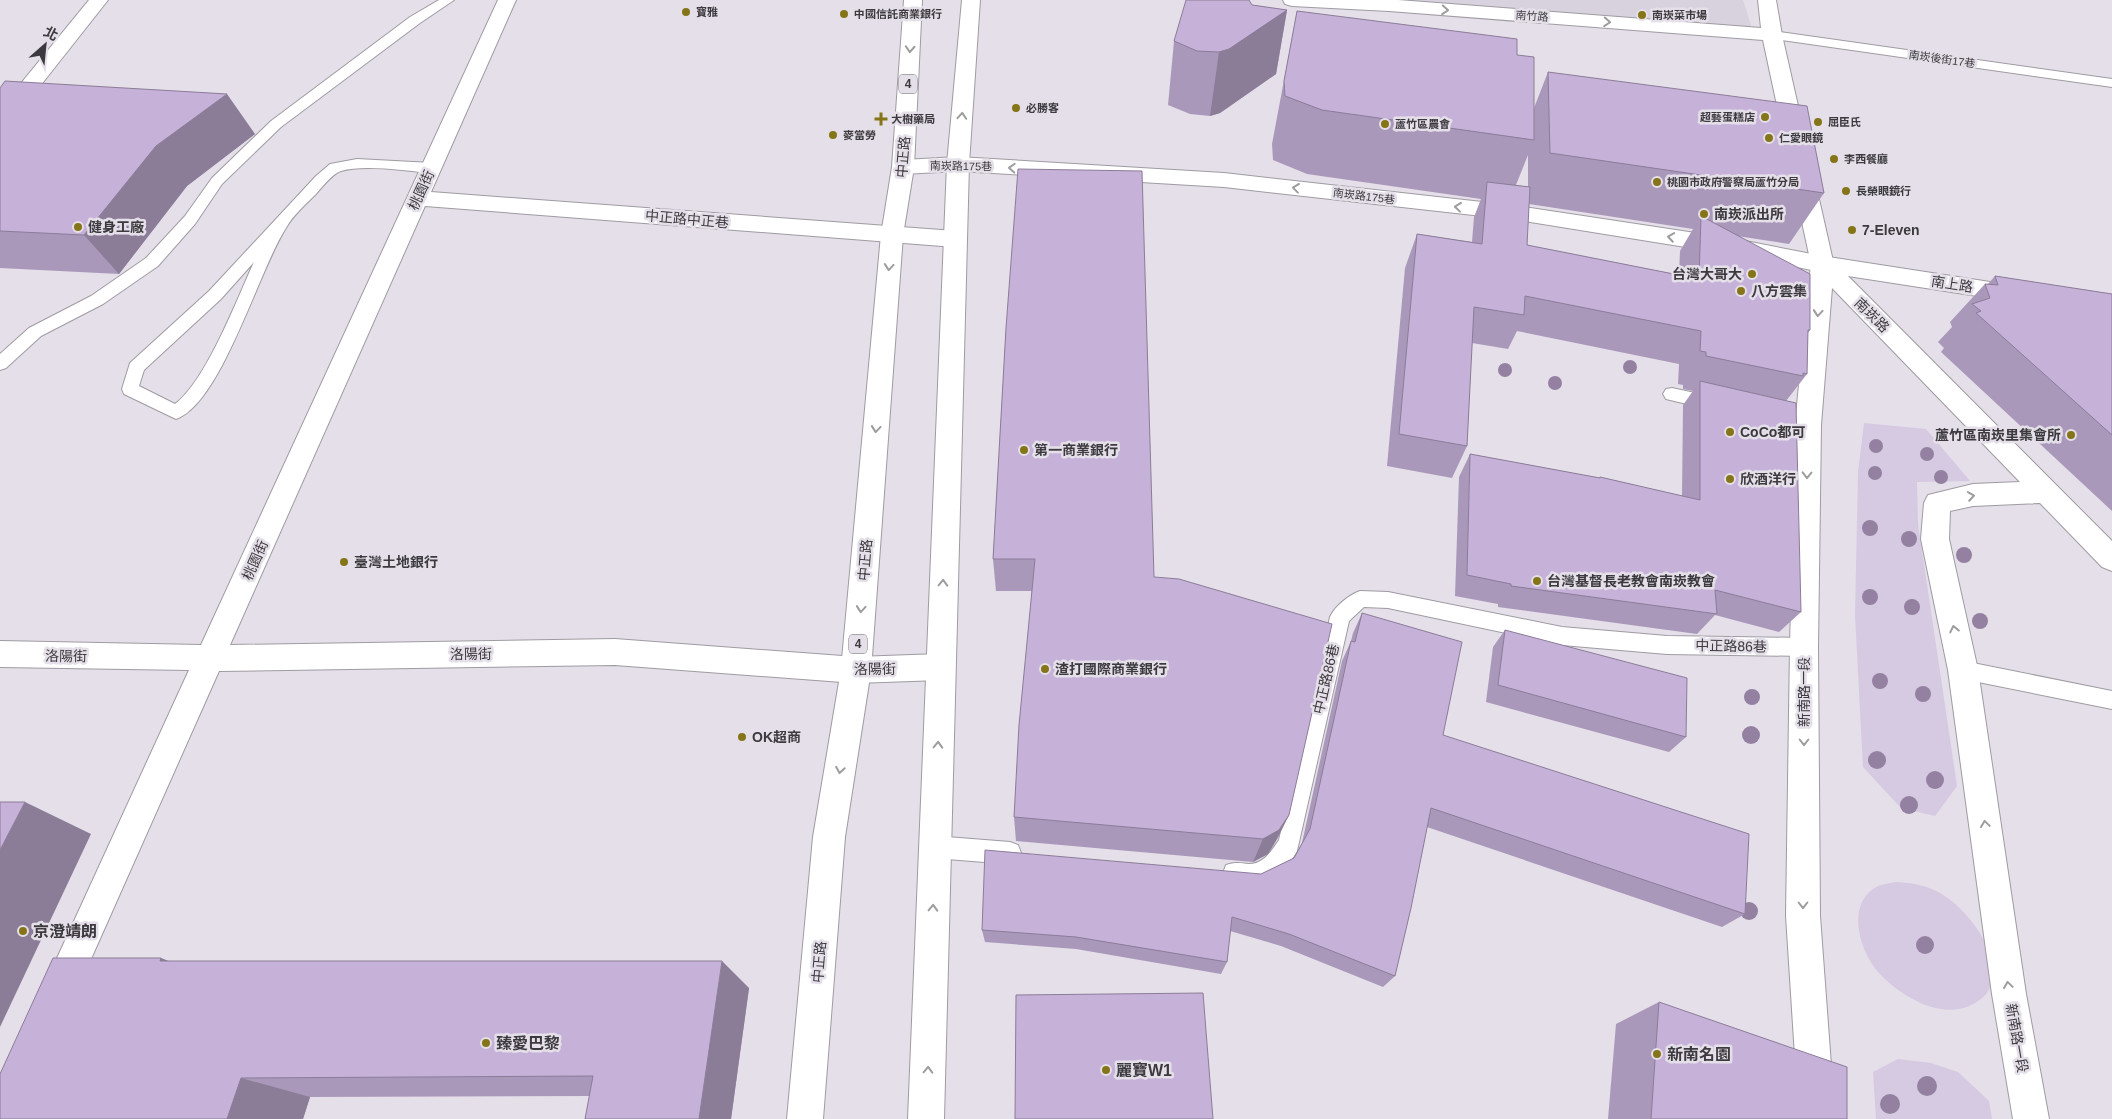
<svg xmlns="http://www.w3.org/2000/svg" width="2112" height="1119" font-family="Arial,'Noto Sans TC',sans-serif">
	<rect width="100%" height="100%" fill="#e4dfe8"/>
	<path fill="#d8d1de" d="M1318,0H1743L1752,29Z"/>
	<g fill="#d6c9e2">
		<path d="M1864,423L1926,429L1970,481L1917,482L1918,524L1957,786L1935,816L1901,808L1863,767L1855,615L1858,473Z"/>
		<path d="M1896,882C1912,883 1926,885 1940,893C1974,912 2024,983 1969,1006C1938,1019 1899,995 1878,972C1859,950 1845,903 1878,886C1883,884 1891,883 1896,882Z"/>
		<path d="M1898,1059L1931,1063L1958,1072L1989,1101L1992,1119H1876L1873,1072Z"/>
	</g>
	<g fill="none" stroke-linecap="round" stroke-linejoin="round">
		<defs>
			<g id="lane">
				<path d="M439,0H454L420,23L281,127L222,184L195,224L158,266L103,304L41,336L6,368L0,370V354L29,328L91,296L146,258L185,216L212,178L271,121L410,17Z"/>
				<path d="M1772,31L2112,79V87L1767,38L1765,35Z"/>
				<path d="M357,159L432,163L437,165L439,168L437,171L432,173C407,171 364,164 341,171C332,174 323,186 316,194C306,204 293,215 286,228C259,269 221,404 176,419L124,394L122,389L130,363L209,291L316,176L330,164ZM254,262C237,299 206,381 175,404L139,386L144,370L221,299Z"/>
				<path d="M1672,388L1718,398L1721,403L1718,408L1712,410L1666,399L1663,394L1666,389Z"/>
				<path d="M1360,591L1388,592L1562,627L1667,636L1804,638L1811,641L1814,647L1811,653L1804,656L1667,654L1562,645L1388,608L1364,607L1349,621L1297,851L1285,871L1262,883L1254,886L1234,884L1226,881L1223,873L1226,865C1235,862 1240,863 1249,864C1264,864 1272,850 1279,840L1330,617C1335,606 1349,595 1360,591Z"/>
				<path d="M1963,661L2112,691V709L1963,679L1956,676L1953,670L1956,664Z"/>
				<path d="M934,836L1010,842L1018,845L1021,853L1018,861L1010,864L934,858L926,855L923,847L926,839Z"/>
			</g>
			<g id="street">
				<path d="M89,0H108L7,128L0,130V109Z"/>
				<path d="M498,0H516L431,192L955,231L963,234L966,239L963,244L955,247L425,206L230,645L615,639L856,657L940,654L950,658L955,667L950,676L940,680L856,683L615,665L219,671L71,1004L59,1009L47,1004L42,992L47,980L189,670L0,667V641L201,645Z"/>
				<path d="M1283,0H1398L1761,28L1758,0H1776L1782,35L1833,261L2112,541V571L2102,567L2040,503L1973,506L1950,511L1949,539L1978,670L2026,994L2049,1119H2013L1992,994L1948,670L1921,539L1924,503L1928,495L1973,484L2020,482L1832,288L1821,425L1818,647L1820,916L1835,1119H1799L1786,916L1790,647L1795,425L1811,264L1763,40L1389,11L1292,6L1285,4Z"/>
			</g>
			<path id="secondary" d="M958,157L1224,173L1518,206L1735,239L1822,256L2016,286L2024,288L2028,294L2024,300L2016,302L1822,272L1735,255L1518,220L1224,187L958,171L903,174L895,172L892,167L895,162L903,160Z"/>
			<g id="primary">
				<path d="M904,0H922L914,167L903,235L871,670L845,837L823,1119H787L813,837L841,670L881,235L892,167Z"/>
				<path d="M962,0H980L969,164L944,1119H908L947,164Z"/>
			</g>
		</defs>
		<use href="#lane" stroke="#9f9ba2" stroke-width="2"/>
		<use href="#street" stroke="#9f9ba2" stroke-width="2"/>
		<use href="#secondary" stroke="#9f9ba2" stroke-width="2"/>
		<use href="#primary" stroke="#9f9ba2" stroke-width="2"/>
		<use href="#lane" fill="#fff" fill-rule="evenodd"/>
		<use href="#street" fill="#fff" fill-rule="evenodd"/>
		<use href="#secondary" fill="#fff" fill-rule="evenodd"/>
		<use href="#primary" fill="#fff" fill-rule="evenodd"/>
	</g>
	<g fill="#9481a2">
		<circle cx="1630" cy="367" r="7"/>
		<circle cx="1505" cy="370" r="7"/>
		<circle cx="1555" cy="383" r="7"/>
		<circle cx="1876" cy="446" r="7"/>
		<circle cx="1927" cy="454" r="7"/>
		<circle cx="1875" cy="473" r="7"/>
		<circle cx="1941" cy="477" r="7"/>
		<circle cx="1870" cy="528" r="8"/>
		<circle cx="1909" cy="539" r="8"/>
		<circle cx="1964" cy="555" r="8"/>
		<circle cx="1870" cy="597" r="8"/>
		<circle cx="1912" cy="607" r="8"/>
		<circle cx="1980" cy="621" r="8"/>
		<circle cx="1880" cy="681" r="8"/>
		<circle cx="1923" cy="694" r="8"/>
		<circle cx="1752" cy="697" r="8"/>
		<circle cx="1751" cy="735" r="9"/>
		<circle cx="1877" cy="760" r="9"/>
		<circle cx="1935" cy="780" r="9"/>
		<circle cx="1909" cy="805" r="9"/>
		<circle cx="1749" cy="911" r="9"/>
		<circle cx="1925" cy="945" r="9"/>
		<circle cx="1927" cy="1086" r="10"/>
		<circle cx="1890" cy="1104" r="10"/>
	</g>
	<g fill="#aa98bb" fill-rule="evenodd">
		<path d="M1252,5L1287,10L1276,74L1220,113L1210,116L1190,114L1168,105L1174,41Z"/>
		<path d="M1297,11L1517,55L1534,108L1548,72L1824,193L1789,244L1737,236L1810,330L1808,333L1807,374L1786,401L1801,612L1779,632L1715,615L1697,634L1498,607V604L1455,596L1459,477L1470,454L1599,478L1600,477L1682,496L1683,405L1693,391L1683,389V385L1678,384L1679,364L1517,331L1508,349L1472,343L1467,446L1452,478L1387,466L1405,268L1417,234L1472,242L1474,217L1481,199L1307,174L1273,160L1272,144ZM1528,155V187L1516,185ZM1529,204L1693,229L1680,251L1679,275L1527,245Z"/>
		<path d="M0,88L255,134L187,186L119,274L0,268Z"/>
		<path d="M1995,276L2112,294V511L1941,352L1944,348L1938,342L1952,327L1950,322L1985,284H1988Z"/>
		<path d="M1006,328L1154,577L1289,815L1277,839L1268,854L1253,862L1016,841L1014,817L1032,591H996L993,559Z"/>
		<path d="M1362,613L1443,735L1745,914L1722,927L1427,827L1395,976L1383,987L1281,946L1230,931L1227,962L1221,974L1076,949L985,942L982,930L1261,874L1294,858L1302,843L1342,661L1351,641L1353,633Z"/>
		<path d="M1505,630L1686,737L1669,752L1486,702L1493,647Z"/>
		<path d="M170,961L749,988L731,1119H585L590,1096L310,1097L303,1119H0Z"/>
		<path d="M1659,1002L1847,1119H1608L1616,1024Z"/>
	</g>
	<g fill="#8b7c98">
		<path d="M1287,10L1276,74L1220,113L1210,116L1219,52Z"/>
		<path d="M227,94L255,134L187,186L119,274L84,235L156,146Z"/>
		<path d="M25,802L91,834L0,1027V850Z"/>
		<path d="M1289,815L1277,839L1268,854L1253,862L1263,839Z"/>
		<path d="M161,958L233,986L160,961Z"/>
		<path d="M722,961L749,988L731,1119H699Z"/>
		<path d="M241,1078L310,1097L303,1119H227Z"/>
	</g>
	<g fill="#c6b1d9" stroke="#8b7c98">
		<path d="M1186,0H1249L1252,5L1287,10L1229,49L1219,52L1197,51L1174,41Z"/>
		<path d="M1297,11L1517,39V55L1534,57V140L1322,110L1285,96L1284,81Z"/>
		<path d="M1548,72L1807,106L1824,193L1550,153Z"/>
		<path d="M5,81L227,94L156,146L84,235L0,231V88Z"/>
		<path d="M1018,169L1142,171L1154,577L1179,579L1332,624L1289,815L1279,830L1263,839L1014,817L1019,725L1035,559H993L1006,328Z"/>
		<path d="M1487,182L1530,187L1527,245L1699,279L1701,216L1810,274V330H1808L1807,374L1803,373V376L1706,356V352L1700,351L1701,331L1525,296L1524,315L1474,307L1467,446L1399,434L1417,234L1482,244Z"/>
		<path d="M1995,276L2112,294V435L1976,313L1981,311L1972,304L1990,298L1985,284L1998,285Z"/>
		<path d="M1700,381L1796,403L1801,612L1715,590L1717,614L1511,586V584L1467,575L1470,454L1600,478V477L1700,500Z"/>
		<path d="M1362,613L1462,642L1443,735L1749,834L1745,914L1431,808L1411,908L1395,976L1289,934L1232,917L1227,962L1076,937L982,930L985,850L1261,874L1294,858L1310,829L1351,641L1355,642Z"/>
		<path d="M1505,630L1687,678L1686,737L1498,685Z"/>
		<path d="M0,802H25L0,850Z"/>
		<path d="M53,958H161L160,961H722L699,1119H585L593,1076L241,1078L227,1119H0V1074Z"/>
		<path d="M1203,993L1213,1119H1015L1016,995Z"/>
		<path d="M1659,1002L1847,1067V1119H1651Z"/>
	</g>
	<defs><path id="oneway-chevron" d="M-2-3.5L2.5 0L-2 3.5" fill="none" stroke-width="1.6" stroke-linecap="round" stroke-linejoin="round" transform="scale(1.25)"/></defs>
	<g stroke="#9e9c9e">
		<use href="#oneway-chevron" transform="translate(1445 10) rotate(4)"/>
		<use href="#oneway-chevron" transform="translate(1607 22) rotate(4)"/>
		<use href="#oneway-chevron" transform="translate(910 49) rotate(93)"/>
		<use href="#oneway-chevron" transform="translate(962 116) rotate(-86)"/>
		<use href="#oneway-chevron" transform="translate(1012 168) rotate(-177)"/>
		<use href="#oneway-chevron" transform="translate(1296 188) rotate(-173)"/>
		<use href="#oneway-chevron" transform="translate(1458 207) rotate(-174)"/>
		<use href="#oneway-chevron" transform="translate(1671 237) rotate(-171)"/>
		<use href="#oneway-chevron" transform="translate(889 267) rotate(95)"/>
		<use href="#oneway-chevron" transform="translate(1818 313) rotate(95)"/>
		<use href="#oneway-chevron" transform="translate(876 429) rotate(95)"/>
		<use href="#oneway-chevron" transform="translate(1807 475) rotate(91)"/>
		<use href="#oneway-chevron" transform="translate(1971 496) rotate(-9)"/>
		<use href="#oneway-chevron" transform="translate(943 583) rotate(-88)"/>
		<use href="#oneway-chevron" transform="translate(861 609) rotate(95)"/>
		<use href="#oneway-chevron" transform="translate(1954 629) rotate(-102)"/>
		<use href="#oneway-chevron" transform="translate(1804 742) rotate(90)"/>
		<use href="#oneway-chevron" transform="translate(938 745) rotate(-88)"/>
		<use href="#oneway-chevron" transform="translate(840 770) rotate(99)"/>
		<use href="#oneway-chevron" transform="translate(1985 824) rotate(-98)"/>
		<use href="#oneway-chevron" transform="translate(1803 905) rotate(90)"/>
		<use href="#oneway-chevron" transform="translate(933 908) rotate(-88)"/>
		<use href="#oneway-chevron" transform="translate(2008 985) rotate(-98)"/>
		<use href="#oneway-chevron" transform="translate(928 1070) rotate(-88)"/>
	</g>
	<g fill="#857518" stroke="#e4dfe8" stroke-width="2">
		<circle cx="686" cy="12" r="5"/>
		<circle cx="844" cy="14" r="5"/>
		<circle cx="1642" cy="15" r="5"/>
		<circle cx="1016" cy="108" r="5"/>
		<circle cx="1765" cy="117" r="5"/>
		<path d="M878.5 111.5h5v5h5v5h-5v5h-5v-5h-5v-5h5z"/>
		<circle cx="1818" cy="122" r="5"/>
		<circle cx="1385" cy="124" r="5"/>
		<circle cx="833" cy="135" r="5"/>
		<circle cx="1769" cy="138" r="5"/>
		<circle cx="1834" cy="159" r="5"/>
		<circle cx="1657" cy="182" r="5"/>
		<circle cx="1846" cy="191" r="5"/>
		<circle cx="1704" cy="214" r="5"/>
		<circle cx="78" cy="227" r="5"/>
		<circle cx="1852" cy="230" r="5"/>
		<circle cx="1752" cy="274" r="5"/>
		<circle cx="1741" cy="291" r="5"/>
		<circle cx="1730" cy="432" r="5"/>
		<circle cx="2071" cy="435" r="5"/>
		<circle cx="1024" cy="450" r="5"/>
		<circle cx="1730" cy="479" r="5"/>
		<circle cx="344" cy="562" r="5"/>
		<circle cx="1537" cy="581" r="5"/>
		<circle cx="1045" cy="669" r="5"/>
		<circle cx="742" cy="737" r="5"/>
		<circle cx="23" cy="931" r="5"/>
		<circle cx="486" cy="1043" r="5"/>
		<circle cx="1657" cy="1054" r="5"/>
		<circle cx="1106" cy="1070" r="5"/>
	</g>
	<g text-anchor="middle" stroke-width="5" stroke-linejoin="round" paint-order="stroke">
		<g font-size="11" font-weight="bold" fill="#3c3a3e" stroke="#e4dfe8" text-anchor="start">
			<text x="696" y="16">寶雅</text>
			<text x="854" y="18">中國信託商業銀行</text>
			<text x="1652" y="19">南崁菜市場</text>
			<text x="1026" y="112">必勝客</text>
			<text x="1755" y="121" text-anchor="end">超藝蛋糕店</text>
			<text x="891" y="123">大樹藥局</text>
			<text x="1828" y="126">屈臣氏</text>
			<text x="1395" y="128">蘆竹區農會</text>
			<text x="843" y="139">麥當勞</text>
			<text x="1779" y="142">仁愛眼鏡</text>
			<text x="1844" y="163">李西餐廳</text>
			<text x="1667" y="186">桃園市政府警察局蘆竹分局</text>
			<text x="1856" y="195">長榮眼鏡行</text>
		</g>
		<g font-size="11" fill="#3c3a3e" stroke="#e4dfe8">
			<text transform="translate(1532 16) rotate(4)" y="4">南竹路</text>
			<text transform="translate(1942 59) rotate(8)" y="4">南崁後街17巷</text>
			<text transform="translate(961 166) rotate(1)" y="4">南崁路175巷</text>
			<text transform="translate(1364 196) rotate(7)" y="4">南崁路175巷</text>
		</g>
		<g fill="#e4dfe8" stroke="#6e6c71" stroke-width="1">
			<rect x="899" y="74.5" width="18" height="19" rx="4"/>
			<rect x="849" y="634.5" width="18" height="19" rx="4"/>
		</g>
		<g font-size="12" font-weight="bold" fill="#3c3a3e">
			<text x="908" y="88">4</text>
			<text x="858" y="648">4</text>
		</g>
		<g font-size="14" fill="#3c3a3e" stroke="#e4dfe8">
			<text transform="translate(903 157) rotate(-85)" y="5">中正路</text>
			<text transform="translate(421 190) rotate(-65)" y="5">桃園街</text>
			<text transform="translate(687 219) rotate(5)" y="5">中正路中正巷</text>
			<text transform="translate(1952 284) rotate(9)" y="5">南上路</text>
			<text transform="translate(1872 315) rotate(45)" y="5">南崁路</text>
			<text transform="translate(255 560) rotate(-66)" y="5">桃園街</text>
			<text transform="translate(865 560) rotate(-85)" y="5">中正路</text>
			<text transform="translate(1731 646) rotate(1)" y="5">中正路86巷</text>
			<text transform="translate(471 654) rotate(-1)" y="5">洛陽街</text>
			<text transform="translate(66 656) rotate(1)" y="5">洛陽街</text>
			<text transform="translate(875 669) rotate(-1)" y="5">洛陽街</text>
			<text transform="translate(1326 679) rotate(-77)" y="5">中正路86巷</text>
			<text transform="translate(1804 692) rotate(-90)" y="5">新南路一段</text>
			<text transform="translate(819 962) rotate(-85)" y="5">中正路</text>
			<text transform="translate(2017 1038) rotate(80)" y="5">新南路一段</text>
		</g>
		<g font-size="14" font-weight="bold" fill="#3c3a3e" stroke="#e4dfe8" text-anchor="start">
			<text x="1714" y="219">南崁派出所</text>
			<text x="88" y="232">健身工廠</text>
			<text x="1862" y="235">7-Eleven</text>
			<text x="1742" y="279" text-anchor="end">台灣大哥大</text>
			<text x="1751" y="296">八方雲集</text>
			<text x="1740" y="437">CoCo都可</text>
			<text x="2061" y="440" text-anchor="end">蘆竹區南崁里集會所</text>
			<text x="1034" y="455">第一商業銀行</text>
			<text x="1740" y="484">欣酒洋行</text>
			<text x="354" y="567">臺灣土地銀行</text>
			<text x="1547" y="586">台灣基督長老教會南崁教會</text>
			<text x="1055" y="674">渣打國際商業銀行</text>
			<text x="752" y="742">OK超商</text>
		</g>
		<g font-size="16" font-weight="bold" fill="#3c3a3e" stroke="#e4dfe8" text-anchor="start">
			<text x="33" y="937">京澄靖朗</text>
			<text x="496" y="1049">臻愛巴黎</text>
			<text x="1667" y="1060">新南名園</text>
			<text x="1116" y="1076">麗寶W1</text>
		</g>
	</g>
	<g transform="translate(45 45) rotate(27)" stroke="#e4dfe8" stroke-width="4" paint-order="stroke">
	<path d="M0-4L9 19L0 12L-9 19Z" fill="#3c3a3e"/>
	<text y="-8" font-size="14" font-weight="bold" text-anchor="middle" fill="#3c3a3e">北</text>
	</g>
</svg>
